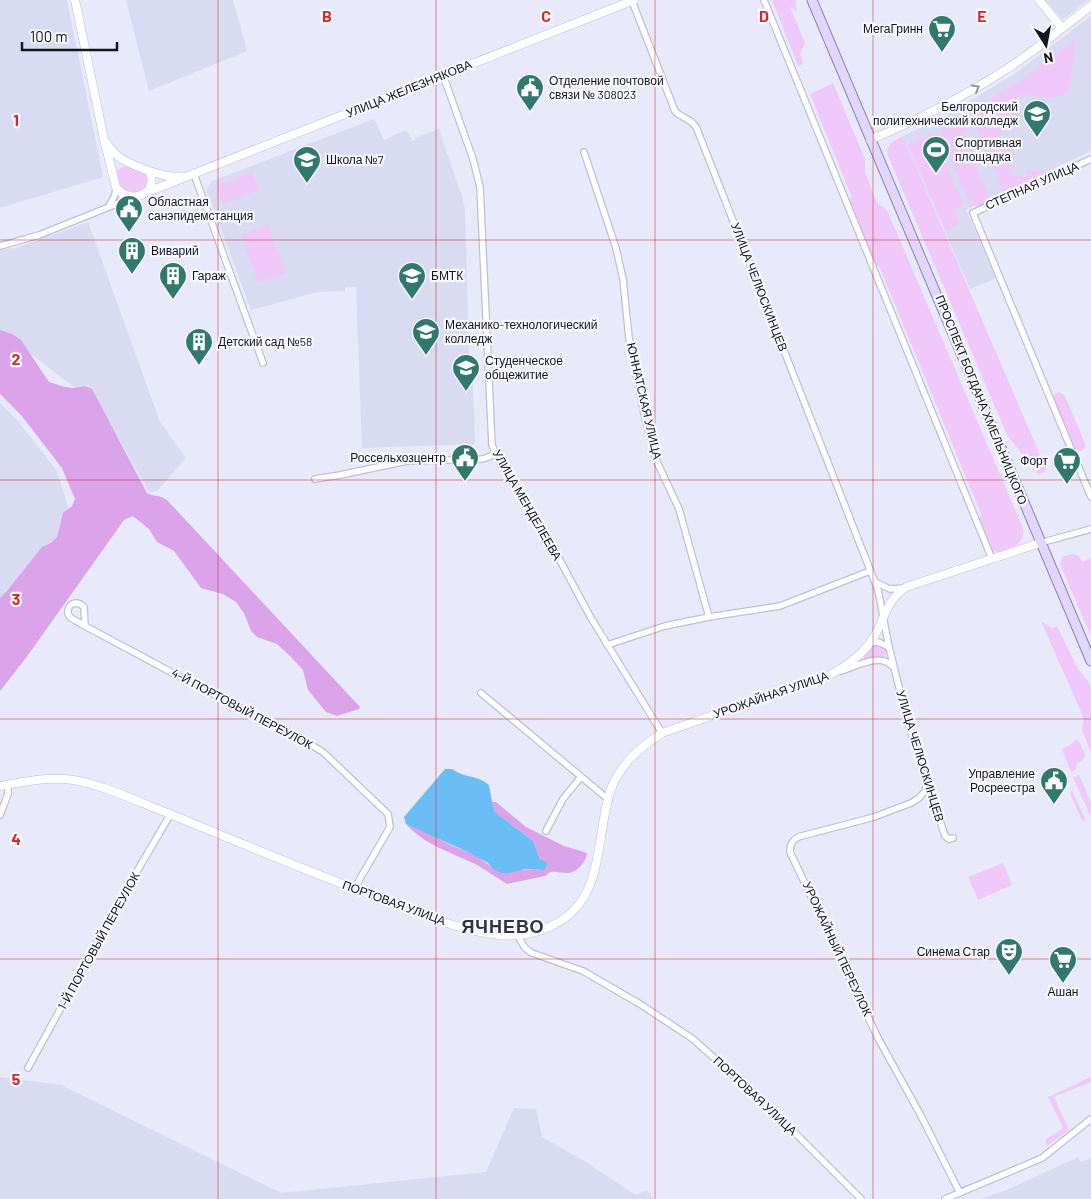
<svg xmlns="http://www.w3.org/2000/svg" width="1091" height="1199" font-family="Barlow,sans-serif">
	<rect width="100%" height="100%" fill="#e8eafb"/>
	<g fill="#d8dbf2">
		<path d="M0,0H67L103,177L0,208Z"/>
		<path d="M126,0H233L247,51L149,91Z"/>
		<path d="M1045,0H1088L1063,20Z"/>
		<path d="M1091,16V151L966,210L996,278L970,289L903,136L942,118L1016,73Z"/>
		<path d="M374,119L384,140L406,130L413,141L416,140L415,138L439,129L462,197L465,209L469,355L472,356L475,444L362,448L356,287H345V291L317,292L251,310L206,189L212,181Z"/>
		<path d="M88,222L160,422L186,458L157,491L150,493L88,385L78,390L0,330V249L16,248Z"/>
		<path d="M0,403L17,420L57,471L69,510L59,544L0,604Z"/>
		<path d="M0,1077L61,1085L281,1193L486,1172L514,1108L536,1109L542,1137L584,1161L636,1195L647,1190L654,1199H0Z"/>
		<path d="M1078,1157L1081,1162L1091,1158V1199H981L1009,1189Z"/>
	</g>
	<g fill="#f0c9fa">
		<path d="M772,0H795L797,11L790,7L805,43L800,54L803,64L798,66Z"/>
		<path d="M1076,38L1069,91C1057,102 1035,96 1020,94L1015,131L1005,129L997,137C997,143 999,147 1006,148L1007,145L1014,144L1011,175L1026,177L1027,170L1056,173L1007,194L1005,193L976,126L962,133L990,200C985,206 975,209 969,203L941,137V129L1020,81Z"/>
		<path d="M833,83L865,159V172L877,203L887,210L1023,528C1027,544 1004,557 990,550L978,521L981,514L879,266L873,265L847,200L852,198L810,94Z"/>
		<path d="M933,133L963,204L954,209L960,224L946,230L908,144Z"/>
		<path d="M903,136L1047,471L1038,475L1028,453L1023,455L1007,435L888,156C885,145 894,140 903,136Z"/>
		<path d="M125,166L147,174C159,196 111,202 117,170Z"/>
		<path d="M252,172L259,190L223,204L216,186Z"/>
		<path d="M268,225L286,273L258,283L241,235Z"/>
		<path d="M1059,392L1065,396L1085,443V448L1081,451H1077L1073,447L1053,399L1055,394Z"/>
		<path d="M1072,554L1079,556L1082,562L1091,558V636L1060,564L1062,557Z"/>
		<path d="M1041,621L1052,628L1057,626L1078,669L1088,681L1091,688V752L1082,730L1084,719Z"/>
		<path d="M875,644L886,648L887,654L882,658L865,660L864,656Z"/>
		<path d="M1076,740L1079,741L1085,754L1083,760L1077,764L1076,769L1071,772L1062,749L1070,745Z"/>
		<path d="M1079,775L1091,802V817L1073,778Z"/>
		<path d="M1072,790L1086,821L1082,820L1070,794Z"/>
		<path d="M1003,863L1012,885L978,900L968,877Z"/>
		<path d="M1091,1077V1082L1054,1097L1069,1130L1047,1146L1045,1140L1063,1128L1048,1097Z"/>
	</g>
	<g fill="#dba3e9">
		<path d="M0,330L12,334L21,340L49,382C56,384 66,388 73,388C81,388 84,384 92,389L147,493C153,497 159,494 167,500L360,707L359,709L337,716L326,712L308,690L303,670L291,657L277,644L257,637L251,631L244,613L236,602L223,594L201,588L174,551L157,542L149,529L133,516L124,520L26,658L0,691V598L7,591L42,547L51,543L57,537L63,513L72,506L75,499L62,468L21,415L0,394Z"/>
		<path d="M492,802H496L526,827L564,846L587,853C586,862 577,873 567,873C561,873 556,871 550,872L545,876L507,884C497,878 487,871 477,865C453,853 424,845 406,824C422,829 435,837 449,844C457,848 464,850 471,853C483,860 493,869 505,874L514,870L540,869V859L533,841L495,812Z"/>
	</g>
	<path fill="#6bbdf6" d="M445,769H452C464,778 478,775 489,785L492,802L495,812L533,841L540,859L548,864L543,871L540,869H525L505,874L494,870L488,863L468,852L406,824L404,817Z"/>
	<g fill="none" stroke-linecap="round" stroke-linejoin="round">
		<defs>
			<g id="street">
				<path d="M764,0L992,559"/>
				<path d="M632,1L675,111C682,119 692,118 697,129L878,590L889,647L909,727L945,836L949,839L953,838"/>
				<path d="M443,75L473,159L480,187L492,445L500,463L542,527L591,618L662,733"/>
				<path d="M584,152L616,248L623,279L629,338L645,419L657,462L679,509L709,617"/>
				<path d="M1091,159L973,213L1091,497"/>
				<path d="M194,174L263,363"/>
				<path d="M109,206L115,195L116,187"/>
				<path d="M0,246L39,235L134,197"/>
				<path d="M315,479L340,475L407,461L483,459L496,454"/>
				<path d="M1040,543L1091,529"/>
				<path d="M875,582L890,589L904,588"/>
				<path d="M85,626L84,607C77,600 67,603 68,614L71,618L85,626L197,686L286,730L323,752L388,814L390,827L354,889"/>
				<path d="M870,643L878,642L889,647"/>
				<path d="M607,645L665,626L709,617L780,606L870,571"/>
				<path d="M841,671C855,667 881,652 892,666"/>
				<path d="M481,693L609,800"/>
				<path d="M927,782L925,791L919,798L911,803L874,817L798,837C792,841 790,844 790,852L878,1038L920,1114L960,1193"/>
				<path d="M0,815L8,794V784"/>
				<path d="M546,831L563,799L581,777"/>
				<path d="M518,936L525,948L532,953L583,971L640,1004L693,1039L774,1112L861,1199"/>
				<path d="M28,1068L115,909L170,815"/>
				<path d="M945,1199L1042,1158L1091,1119"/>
			</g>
			<g id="secondary">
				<path d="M75,0L104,139L116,187C129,206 161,194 149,171C128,163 115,159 104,139"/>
				<path d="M1039,0L1062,28"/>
				<path d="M870,140C917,120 962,98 1005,70C1035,51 1063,27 1091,6"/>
				<path d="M149,171L167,176L181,177"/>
				<path d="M145,193L634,0"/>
				<path d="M0,786C23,782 49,776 73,780C104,785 141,803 170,814C245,845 321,877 398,905C431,917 465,932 500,935C518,937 539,933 555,924C606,898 595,835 611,789C620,765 641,746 662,733L832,674C849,664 865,653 875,635C886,616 886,601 906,587L1040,543"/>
			</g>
			<path id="primary" d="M812,0L1091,661"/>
		</defs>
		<use href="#street" stroke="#bfc1d1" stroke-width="8"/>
		<use href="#secondary" stroke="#bfc1d1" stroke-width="9"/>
		<use href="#primary" stroke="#8f81ad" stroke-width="11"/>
		<use href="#street" stroke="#fff" stroke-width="5.5"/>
		<use href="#secondary" stroke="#fff" stroke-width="8"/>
		<use href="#primary" stroke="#e3d6fd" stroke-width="9"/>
	</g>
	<defs><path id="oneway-chevron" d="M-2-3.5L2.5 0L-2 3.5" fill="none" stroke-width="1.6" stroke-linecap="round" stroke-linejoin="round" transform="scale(1.25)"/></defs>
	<use stroke="#969698" href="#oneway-chevron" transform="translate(976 88) rotate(-30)"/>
	<path fill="none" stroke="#d62828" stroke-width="1" stroke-opacity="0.55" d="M218,0V1199M436,0V1199M655,0V1199M873,0V1199M0,240H1091M0,480H1091M0,719H1091M0,959H1091"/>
	<defs>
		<symbol id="supermarket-pin" viewBox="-11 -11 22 30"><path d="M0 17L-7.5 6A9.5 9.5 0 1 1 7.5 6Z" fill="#33786d" stroke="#f7f8ff"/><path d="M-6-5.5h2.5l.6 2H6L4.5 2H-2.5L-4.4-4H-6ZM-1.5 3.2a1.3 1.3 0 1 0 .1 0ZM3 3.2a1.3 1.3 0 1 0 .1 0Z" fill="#fff"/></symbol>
		<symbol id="civic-pin" viewBox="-11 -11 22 30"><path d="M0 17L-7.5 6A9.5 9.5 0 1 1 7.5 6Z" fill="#33786d" stroke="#f7f8ff"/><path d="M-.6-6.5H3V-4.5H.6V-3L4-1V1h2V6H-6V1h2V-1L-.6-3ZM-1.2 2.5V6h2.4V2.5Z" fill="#fff"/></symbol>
		<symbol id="university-pin" viewBox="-11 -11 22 30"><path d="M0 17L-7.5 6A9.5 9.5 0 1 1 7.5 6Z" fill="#33786d" stroke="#f7f8ff"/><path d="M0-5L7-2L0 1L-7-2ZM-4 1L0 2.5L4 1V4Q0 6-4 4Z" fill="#fff"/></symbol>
		<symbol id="stadium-pin" viewBox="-11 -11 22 30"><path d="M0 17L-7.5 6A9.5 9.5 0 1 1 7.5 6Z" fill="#33786d" stroke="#f7f8ff"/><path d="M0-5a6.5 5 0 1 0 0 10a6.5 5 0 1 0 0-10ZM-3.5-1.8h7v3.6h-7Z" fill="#fff"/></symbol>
		<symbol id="school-pin" viewBox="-11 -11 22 30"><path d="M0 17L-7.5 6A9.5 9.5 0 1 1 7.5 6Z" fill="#33786d" stroke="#f7f8ff"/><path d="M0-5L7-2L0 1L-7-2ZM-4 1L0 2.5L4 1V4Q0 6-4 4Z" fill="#fff"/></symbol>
		<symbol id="building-pin" viewBox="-11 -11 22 30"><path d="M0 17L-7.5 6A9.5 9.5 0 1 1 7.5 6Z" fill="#33786d" stroke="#f7f8ff"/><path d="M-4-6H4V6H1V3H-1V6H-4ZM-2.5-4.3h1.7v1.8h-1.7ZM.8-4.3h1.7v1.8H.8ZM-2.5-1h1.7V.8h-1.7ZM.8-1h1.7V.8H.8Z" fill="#fff"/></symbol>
		<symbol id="theatre-pin" viewBox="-11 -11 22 30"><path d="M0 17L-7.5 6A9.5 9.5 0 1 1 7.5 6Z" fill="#33786d" stroke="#f7f8ff"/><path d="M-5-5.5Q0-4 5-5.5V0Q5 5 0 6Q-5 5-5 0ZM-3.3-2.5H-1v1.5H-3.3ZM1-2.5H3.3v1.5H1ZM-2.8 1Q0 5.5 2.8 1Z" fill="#fff"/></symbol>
	</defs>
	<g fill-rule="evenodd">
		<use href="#supermarket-pin" x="926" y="13" width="32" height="43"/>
		<use href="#civic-pin" x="514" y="72" width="32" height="43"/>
		<use href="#university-pin" x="1021" y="98" width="32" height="43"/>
		<use href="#stadium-pin" x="920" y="134" width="32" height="43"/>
		<use href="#school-pin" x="291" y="144" width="32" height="43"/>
		<use href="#civic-pin" x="113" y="193" width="32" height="43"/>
		<use href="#building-pin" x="116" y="235" width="32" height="43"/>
		<use href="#building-pin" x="157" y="260" width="32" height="43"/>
		<use href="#university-pin" x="396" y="260" width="32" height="43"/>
		<use href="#university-pin" x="410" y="316" width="32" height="43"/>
		<use href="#building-pin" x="183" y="326" width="32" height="43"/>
		<use href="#university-pin" x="450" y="352" width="32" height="43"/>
		<use href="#civic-pin" x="449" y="442" width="32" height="43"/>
		<use href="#supermarket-pin" x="1051" y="445" width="32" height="43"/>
		<use href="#civic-pin" x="1038" y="765" width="32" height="43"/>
		<use href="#theatre-pin" x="993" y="936" width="32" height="43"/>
		<use href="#supermarket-pin" x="1047" y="944" width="32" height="43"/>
	</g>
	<g text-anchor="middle" stroke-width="4.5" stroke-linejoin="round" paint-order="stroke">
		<g font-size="12" fill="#15161b" stroke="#f7f8ff" text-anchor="start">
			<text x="923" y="33" text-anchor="end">МегаГринн</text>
			<text x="549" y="85">Отделение почтовой<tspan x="549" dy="14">связи № 308023</tspan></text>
			<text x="1018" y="111" text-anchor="end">Белгородский<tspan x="1018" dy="14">политехнический колледж</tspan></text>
			<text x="955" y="147">Спортивная<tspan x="955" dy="14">площадка</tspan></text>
			<text x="326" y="164">Школа №7</text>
			<text x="148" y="206">Областная<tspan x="148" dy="14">санэпидемстанция</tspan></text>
			<text x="151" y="255">Виварий</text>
			<text x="192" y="280">Гараж</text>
			<text x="431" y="280">БМТК</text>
			<text x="445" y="329">Механико-технологический<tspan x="445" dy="14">колледж</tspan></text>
			<text x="218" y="346">Детский сад №58</text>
			<text x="485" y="365">Студенческое<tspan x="485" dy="14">общежитие</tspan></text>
			<text x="446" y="462" text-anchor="end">Россельхозцентр</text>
			<text x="1048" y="465" text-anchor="end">Форт</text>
			<text x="1035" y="778" text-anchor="end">Управление<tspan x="1035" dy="14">Росреестра</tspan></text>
			<text x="990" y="956" text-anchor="end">Синема Стар</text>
			<text x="1063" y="996" text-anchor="middle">Ашан</text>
		</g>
		<g font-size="12" fill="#15161b" stroke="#f7f8ff">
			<text transform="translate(409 89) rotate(-22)" y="4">УЛИЦА ЖЕЛЕЗНЯКОВА</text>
			<text transform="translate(1032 186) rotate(-24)" y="4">СТЕПНАЯ УЛИЦА</text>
			<text transform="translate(759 287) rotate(69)" y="4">УЛИЦА ЧЕЛЮСКИНЦЕВ</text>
			<text transform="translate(981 400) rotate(68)" y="4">ПРОСПЕКТ БОГДАНА ХМЕЛЬНИЦКОГО</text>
			<text transform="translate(644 401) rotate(77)" y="4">ЮННАТСКАЯ УЛИЦА</text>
			<text transform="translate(527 505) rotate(60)" y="4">УЛИЦА МЕНДЕЛЕЕВА</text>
			<text transform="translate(771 695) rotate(-19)" y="4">УРОЖАЙНАЯ УЛИЦА</text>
			<text transform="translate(242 709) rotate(28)" y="4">4-Й ПОРТОВЫЙ ПЕРЕУЛОК</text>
			<text transform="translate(920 756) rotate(73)" y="4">УЛИЦА ЧЕЛЮСКИНЦЕВ</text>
			<text transform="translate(394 903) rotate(20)" y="4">ПОРТОВАЯ УЛИЦА</text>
			<text transform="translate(99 941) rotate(-61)" y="4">1-Й ПОРТОВЫЙ ПЕРЕУЛОК</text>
			<text transform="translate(837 949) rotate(65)" y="4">УРОЖАЙНЫЙ ПЕРЕУЛОК</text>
			<text transform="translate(755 1096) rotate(43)" y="4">ПОРТОВАЯ УЛИЦА</text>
		</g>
		<g font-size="18" font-weight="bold" letter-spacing="1" fill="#31333f" stroke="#f7f8ff">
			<text x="503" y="933">ЯЧНЕВО</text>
		</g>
	</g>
	<g font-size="16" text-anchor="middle" font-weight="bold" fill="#d62828" stroke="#f7f8ff" stroke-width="4.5" stroke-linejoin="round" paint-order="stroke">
		<text x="327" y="22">B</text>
		<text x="546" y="22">C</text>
		<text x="764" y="22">D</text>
		<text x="982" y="22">E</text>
		<text x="16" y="126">1</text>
		<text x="16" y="365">2</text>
		<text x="16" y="605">3</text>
		<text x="16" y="845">4</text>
		<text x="16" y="1085">5</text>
	</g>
	<g transform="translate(1046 45) rotate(169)" stroke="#f7f8ff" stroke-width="4" paint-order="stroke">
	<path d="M0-4L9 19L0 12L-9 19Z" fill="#15161b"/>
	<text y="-8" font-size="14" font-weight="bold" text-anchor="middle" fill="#15161b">N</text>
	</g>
	<path d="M22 42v8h95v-8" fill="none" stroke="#15161b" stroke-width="2.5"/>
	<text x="30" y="42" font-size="15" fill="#15161b" stroke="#f7f8ff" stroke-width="4" paint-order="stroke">100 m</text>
</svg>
